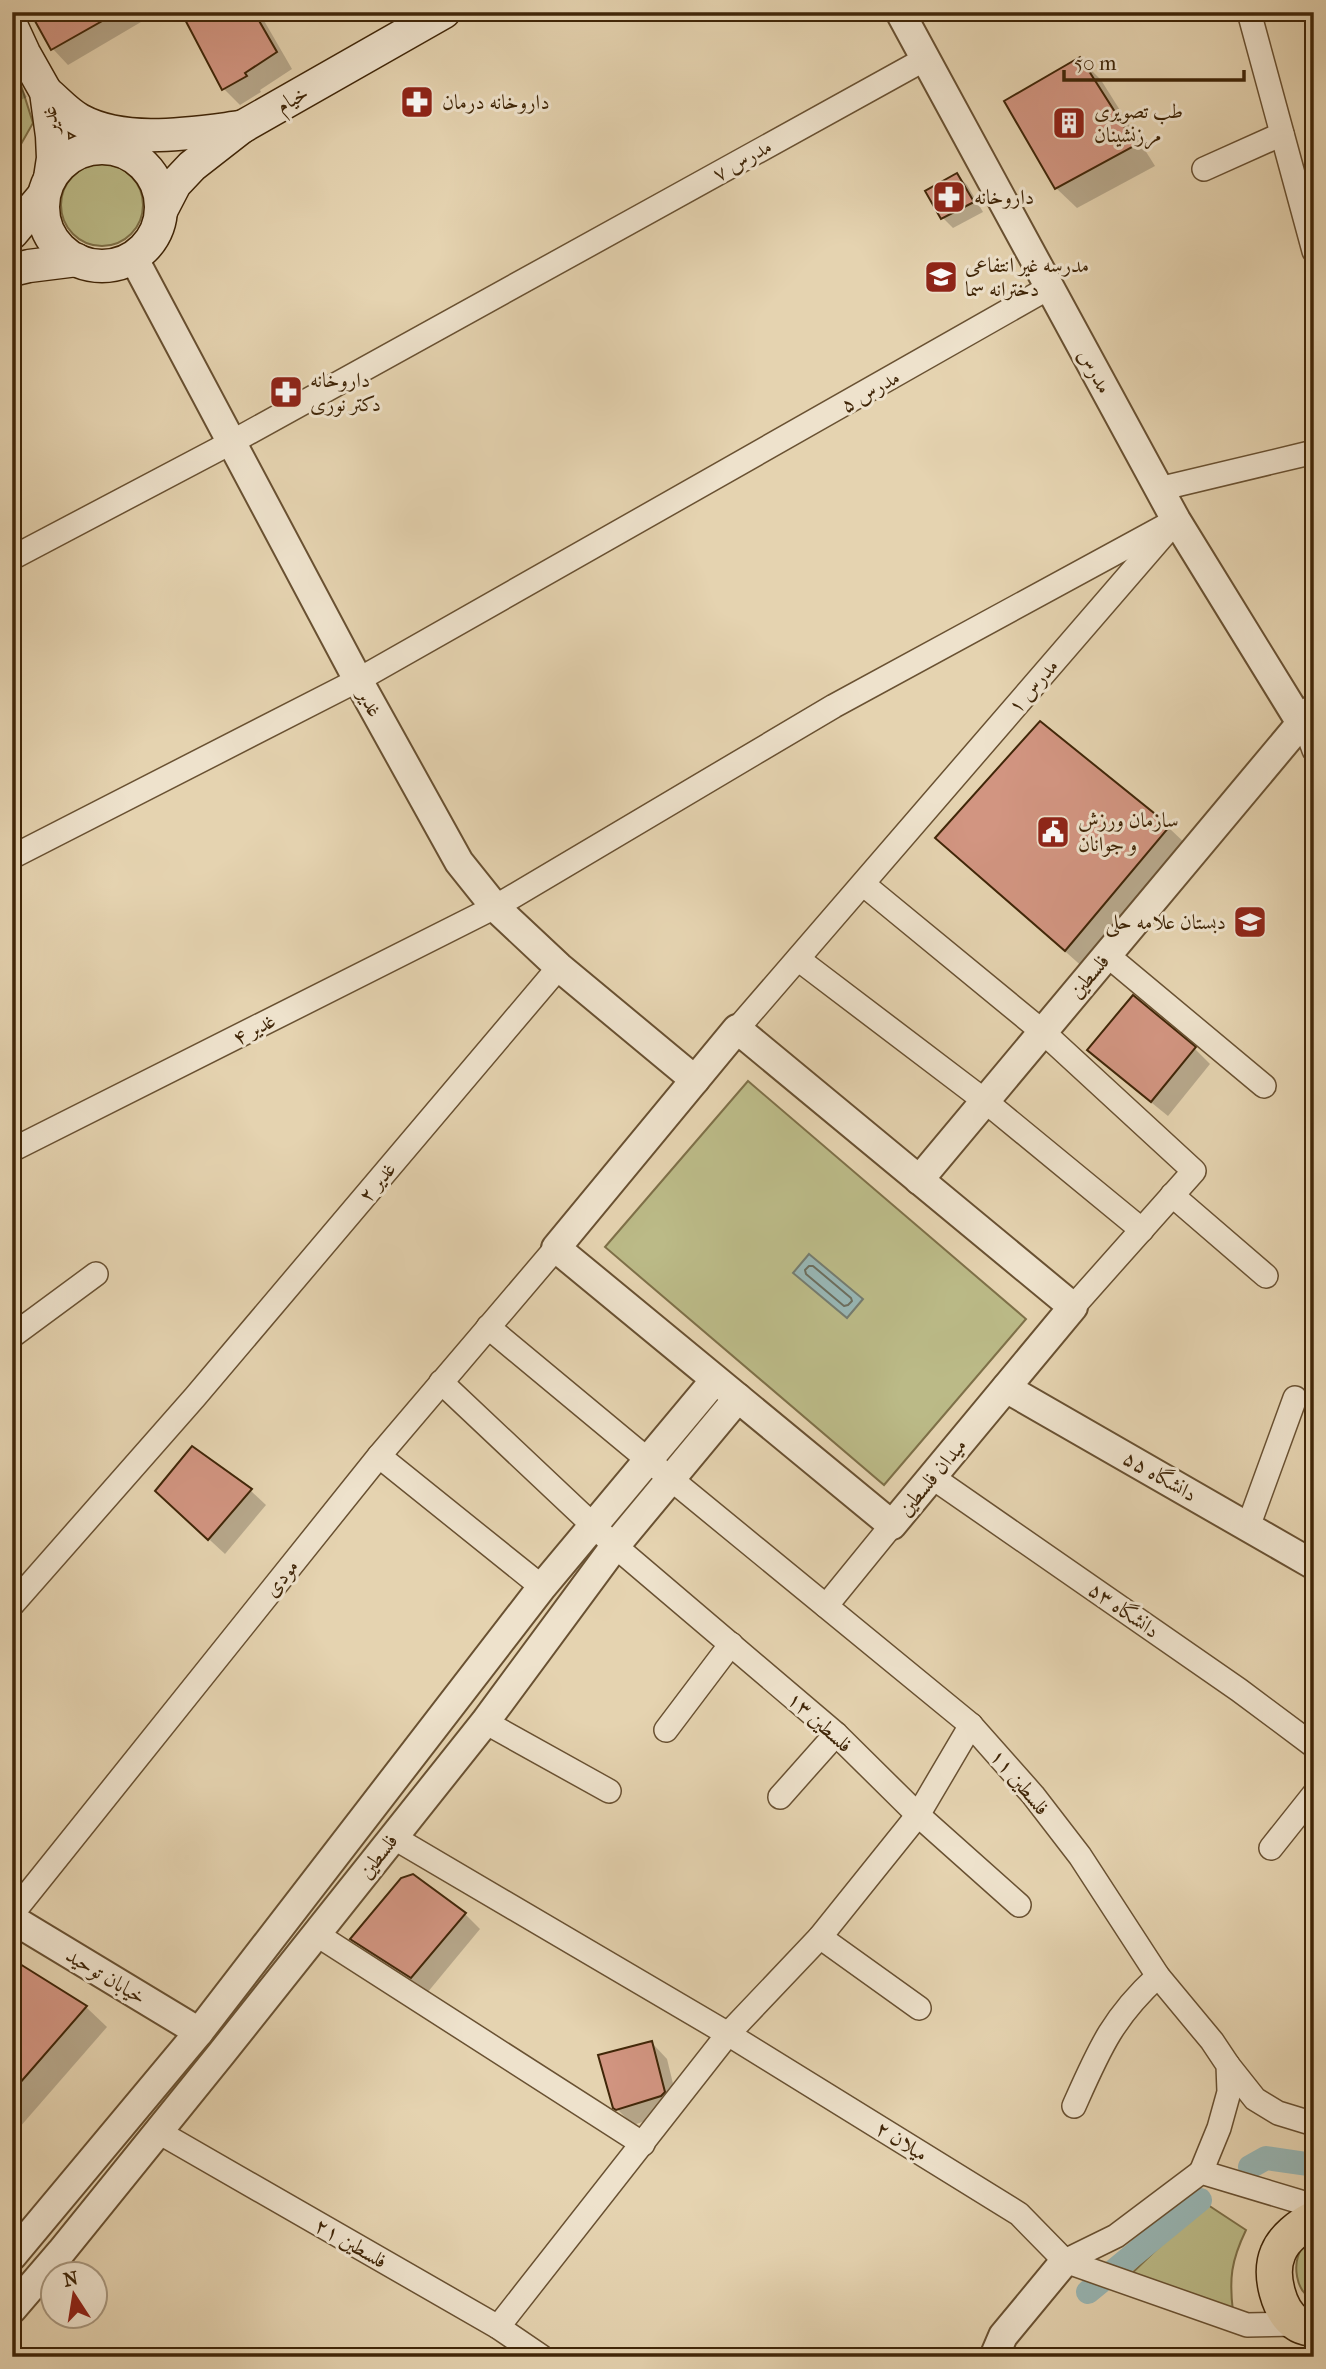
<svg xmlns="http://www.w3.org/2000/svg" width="1326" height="2369" font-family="'IM FELL French Canon',Amiri,serif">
	<rect width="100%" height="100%" fill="#e5d3b0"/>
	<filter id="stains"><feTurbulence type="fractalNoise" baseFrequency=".00286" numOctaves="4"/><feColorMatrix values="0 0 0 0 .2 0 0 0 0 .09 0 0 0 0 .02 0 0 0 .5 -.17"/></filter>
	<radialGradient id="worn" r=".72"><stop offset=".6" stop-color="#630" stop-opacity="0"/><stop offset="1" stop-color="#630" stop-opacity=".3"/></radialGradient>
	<g fill="#bbba87" stroke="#7e7048" stroke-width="2">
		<path d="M20,82L33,123L12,160V86Z"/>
		<circle cx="102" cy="205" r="41"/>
		<path d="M748,1081L1026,1319L884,1485L605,1247Z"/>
		<path d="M1208,2205L1246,2230C1231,2261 1229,2279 1233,2312L1128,2277L1181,2226Z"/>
		<path d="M1314,2235V2299C1295,2293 1292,2263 1302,2248C1305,2244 1310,2239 1314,2235Z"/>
	</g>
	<path fill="#98b6b4" stroke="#757c6f" stroke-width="2" d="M809,1254L863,1299L847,1318L793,1273Z"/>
	<g fill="#0003">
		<path d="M36,12H158L68,65L53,49L33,14Z"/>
		<path d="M183,12H259L292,69L260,90L261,92L240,105L224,89Z"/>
		<path d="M314,12H334L321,20Z"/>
		<path d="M1080,59L1101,80L1155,166L1077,208L1056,188Z"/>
		<path d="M12,71L27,97L12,104Z"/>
		<path d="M957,175L967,185L983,212L953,228L943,218L927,192Z"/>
		<path d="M1168,827L1189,847L1086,970L938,838Z"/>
		<path d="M1195,1049L1210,1064L1168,1116L1105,1065L1090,1050Z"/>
		<path d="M250,1490L266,1505L225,1554L173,1506Z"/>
		<path d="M465,1914L480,1929L427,1993L368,1955L353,1939Z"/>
		<path d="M12,1961L86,2007L107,2027L19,2128L12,2124Z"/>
		<path d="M652,2043L667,2059L679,2108L677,2111L633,2125L615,2107Z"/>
	</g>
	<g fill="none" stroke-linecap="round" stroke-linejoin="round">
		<path stroke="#6c6e5e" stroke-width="2" d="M809,1266H813L851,1298L852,1301L848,1305L844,1306L806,1274L805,1270Z"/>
		<g stroke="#98b6b4" stroke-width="24">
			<path d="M1250,2167L1266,2158L1314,2165"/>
			<path d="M1088,2292L1200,2200"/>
		</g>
	</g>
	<g fill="#d29581" stroke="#402608" stroke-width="2">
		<path d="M30,12H118L51,50Z"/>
		<path d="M181,12H254L277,52L245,73L247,76L222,90Z"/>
		<path d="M1080,57L1136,145L1055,189L1004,101Z"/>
		<path d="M957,173L974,202L941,219L925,191Z"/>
		<path d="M1040,721L1170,826L1065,951L935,838Z"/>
		<path d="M1133,995L1196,1047L1151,1102L1087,1050Z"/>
		<path d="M192,1446L252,1489L208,1540L155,1491Z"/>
		<path d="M413,1874L466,1913L411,1978L350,1939L401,1878Z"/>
		<path d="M12,1959L87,2006L12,2092Z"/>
		<path d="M652,2041L665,2092L661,2096L616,2110L613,2108L598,2055Z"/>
	</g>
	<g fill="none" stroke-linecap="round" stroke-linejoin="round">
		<defs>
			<g id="minor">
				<path d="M1249,12L1314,251"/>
				<path d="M1204,169L1282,134"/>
				<path d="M1159,489L1314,452"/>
				<path d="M12,558L232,442L925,59"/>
				<path d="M1303,720L1314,750"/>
				<path d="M12,857L358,680L1050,287"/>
				<path d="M863,884L1043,1032L1194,1171L1073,1307"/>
				<path d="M1107,955L1264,1086"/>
				<path d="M798,959L985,1101L1142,1230"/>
				<path d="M737,1029L1167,531"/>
				<path d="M12,1150L495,907L834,706L1176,520"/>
				<path d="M1172,1195L1266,1276"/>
				<path d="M488,1327L671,1479L971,1725L1033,1795L1080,1856L1158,1976L1212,2041L1228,2065L1229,2092L1219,2128L1201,2172"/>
				<path d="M12,1336L96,1274"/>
				<path d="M441,1382L615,1546L836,1734L918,1815L1019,1905"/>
				<path d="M379,1456L542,1587"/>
				<path d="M932,1477L1239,1690L1314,1746"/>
				<path d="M1248,1527L1295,1398"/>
				<path d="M12,1605L195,1397L559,967"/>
				<path d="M826,1606L892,1525"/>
				<path d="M485,1722L609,1791"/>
				<path d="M666,1730L731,1644"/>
				<path d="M780,1797L836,1734"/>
				<path d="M393,1837L728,2034L1019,2214L1065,2261"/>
				<path d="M1271,1848L1314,1794"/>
				<path d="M12,1914L379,1456L556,1248"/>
				<path d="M316,1934L643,2144"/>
				<path d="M820,1937L919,2008"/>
				<path d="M1228,2065L1255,2099L1278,2113L1314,2124"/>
				<path d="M1074,2106C1099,2050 1112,2018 1158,1976"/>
				<path d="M157,2131L498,2327L542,2357"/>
				<path d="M1297,2324L1247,2325L1065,2261L1116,2236L1201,2172L1314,2206"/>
				<path d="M498,2327L728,2034L820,1937L918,1815L971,1725"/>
			</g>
			<g id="tertiary">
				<path d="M900,12L1176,520L1301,723"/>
				<path d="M133,257L358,680L459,862L495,907L559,967L695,1080"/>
				<path d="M737,1029L1073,1307L892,1525L556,1248Z"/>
				<path d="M919,1180L1312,710"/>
				<path d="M1006,1388L1314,1565"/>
				<path d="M12,1919L199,2032"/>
				<path d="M12,2256L199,2032L542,1587L715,1380"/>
				<path d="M12,2309L61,2252L221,2054L485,1722L615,1546L738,1398"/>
				<path d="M994,2357L1003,2336L1065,2261"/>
			</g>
			<g id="secondary">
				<path d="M12,27L24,53L46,92L52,136L53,158L50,178"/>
				<path d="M46,92C57,101 67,113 80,120C126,145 192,133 242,127"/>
				<circle cx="102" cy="207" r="59"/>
				<path d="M162,209L175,184L192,166L242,127L444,12"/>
				<path d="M12,233L43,196"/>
				<path d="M12,270L29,266L77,260"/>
			</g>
			<path id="primary" d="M1314,2219C1300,2226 1284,2238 1278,2253C1269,2274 1278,2312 1298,2324C1302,2327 1309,2328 1314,2329"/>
		</defs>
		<use href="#minor" stroke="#695132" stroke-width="26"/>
		<use href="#tertiary" stroke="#695132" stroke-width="32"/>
		<use href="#secondary" stroke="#402608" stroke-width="35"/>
		<use href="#primary" stroke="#402608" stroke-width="38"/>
		<use href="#minor" stroke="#eee2cc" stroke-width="23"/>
		<use href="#tertiary" stroke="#eee2cc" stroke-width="28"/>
		<use href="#secondary" stroke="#eee2cc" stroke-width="32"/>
		<use href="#primary" stroke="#e5d3b0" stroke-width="35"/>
	</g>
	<defs>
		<symbol id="pharmacy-square" viewBox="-11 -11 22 22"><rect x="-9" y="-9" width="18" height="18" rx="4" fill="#8f2418" stroke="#eee2cc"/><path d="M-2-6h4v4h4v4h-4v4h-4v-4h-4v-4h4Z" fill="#fff"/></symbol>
		<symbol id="building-square" viewBox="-11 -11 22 22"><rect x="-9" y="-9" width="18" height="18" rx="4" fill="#8f2418" stroke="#eee2cc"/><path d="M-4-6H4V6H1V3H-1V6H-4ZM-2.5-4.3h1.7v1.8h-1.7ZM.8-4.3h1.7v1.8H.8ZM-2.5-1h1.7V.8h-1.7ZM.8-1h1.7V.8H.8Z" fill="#fff"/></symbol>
		<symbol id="school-square" viewBox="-11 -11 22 22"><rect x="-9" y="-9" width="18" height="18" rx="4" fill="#8f2418" stroke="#eee2cc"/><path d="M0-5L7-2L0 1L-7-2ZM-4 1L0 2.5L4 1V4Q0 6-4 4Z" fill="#fff"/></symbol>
		<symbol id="civic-square" viewBox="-11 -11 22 22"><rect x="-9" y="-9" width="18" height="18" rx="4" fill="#8f2418" stroke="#eee2cc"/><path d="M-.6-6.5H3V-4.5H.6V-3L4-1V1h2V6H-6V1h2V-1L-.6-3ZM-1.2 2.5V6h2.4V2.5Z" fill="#fff"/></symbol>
	</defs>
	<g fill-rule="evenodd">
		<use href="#pharmacy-square" x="398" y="83" width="38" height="38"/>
		<use href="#building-square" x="1050" y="104" width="38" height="38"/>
		<use href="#pharmacy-square" x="930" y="178" width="38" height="38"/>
		<use href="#school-square" x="922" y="258" width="38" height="38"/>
		<use href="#pharmacy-square" x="267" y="373" width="38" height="38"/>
		<use href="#civic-square" x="1034" y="813" width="38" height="38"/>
		<use href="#school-square" x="1231" y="903" width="38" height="38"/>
	</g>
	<g text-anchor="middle" stroke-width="6" stroke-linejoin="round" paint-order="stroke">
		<g font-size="21" fill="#402608" stroke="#eee2cc">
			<text transform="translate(292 99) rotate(-30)" y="7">خیام</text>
			<text transform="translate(50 120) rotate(-96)" y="7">غدیر</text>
			<text transform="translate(742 160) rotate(-29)" y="7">مدرس ۷</text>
			<text transform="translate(1095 371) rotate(61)" y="7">مدرس</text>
			<text transform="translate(870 391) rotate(-30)" y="7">مدرس ۵</text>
			<text transform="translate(1033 686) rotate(-49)" y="7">مدرس ۱</text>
			<text transform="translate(370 703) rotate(61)" y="7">غدیر</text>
			<text transform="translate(1089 976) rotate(-50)" y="7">فلسطین</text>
			<text transform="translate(254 1029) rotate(-27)" y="7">غدیر ۴</text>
			<text transform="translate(377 1182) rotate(-50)" y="7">غدیر ۲</text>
			<text transform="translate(1160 1476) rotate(30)" y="7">دانشگاه ۵۵</text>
			<text transform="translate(932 1477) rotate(-50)" y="7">میدان فلسطین</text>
			<text transform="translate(281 1578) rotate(-51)" y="7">مودی</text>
			<text transform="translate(1124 1610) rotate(35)" y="7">دانشگاه ۵۳</text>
			<text transform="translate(820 1722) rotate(42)" y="7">فلسطین ۱۳</text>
			<text transform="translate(1020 1782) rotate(50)" y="7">فلسطین ۱۱</text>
			<text transform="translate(378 1856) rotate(-52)" y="7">فلسطین</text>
			<text transform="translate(106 1976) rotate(31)" y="7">خیابان توحید</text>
			<text transform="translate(902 2141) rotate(32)" y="7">میلان ۲</text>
			<text transform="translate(351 2243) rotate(30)" y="7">فلسطین ۲۱</text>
		</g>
		<g font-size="21" fill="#402608" stroke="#eee2cc" text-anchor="start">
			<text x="442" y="109">داروخانه درمان</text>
			<text x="1094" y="118">طب تصویری<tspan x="1094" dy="24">مرزنشینان</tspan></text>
			<text x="974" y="204">داروخانه</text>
			<text x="965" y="272">مدرسه غیر انتفاعی<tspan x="965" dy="24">دخترانه سما</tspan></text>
			<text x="310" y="387">داروخانه<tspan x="310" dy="24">دکتر نوری</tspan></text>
			<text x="1078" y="827">سازمان ورزش<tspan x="1078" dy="24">و جوانان</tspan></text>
			<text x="1226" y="929" text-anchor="end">دبستان علامه حلی</text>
		</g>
	</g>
	<rect width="1326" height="2369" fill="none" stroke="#e5d3b0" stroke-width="42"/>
	<rect x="14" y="14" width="1298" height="2341" fill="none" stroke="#402608" stroke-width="3.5"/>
	<rect x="21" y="21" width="1284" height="2327" fill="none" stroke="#402608" stroke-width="2"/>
	<g transform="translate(74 2295) rotate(348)"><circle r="33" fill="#eee2cc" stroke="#a8977e" stroke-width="2"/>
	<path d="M0-5L12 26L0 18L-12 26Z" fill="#8f2418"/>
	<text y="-10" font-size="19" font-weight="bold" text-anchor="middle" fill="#402608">N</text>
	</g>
	<path d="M1064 70v10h180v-10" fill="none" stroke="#402608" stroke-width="3.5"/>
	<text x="1074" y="70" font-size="21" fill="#402608" stroke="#eee2cc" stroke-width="5" paint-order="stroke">50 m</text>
	<rect width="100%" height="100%" filter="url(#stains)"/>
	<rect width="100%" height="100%" fill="url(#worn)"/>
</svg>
